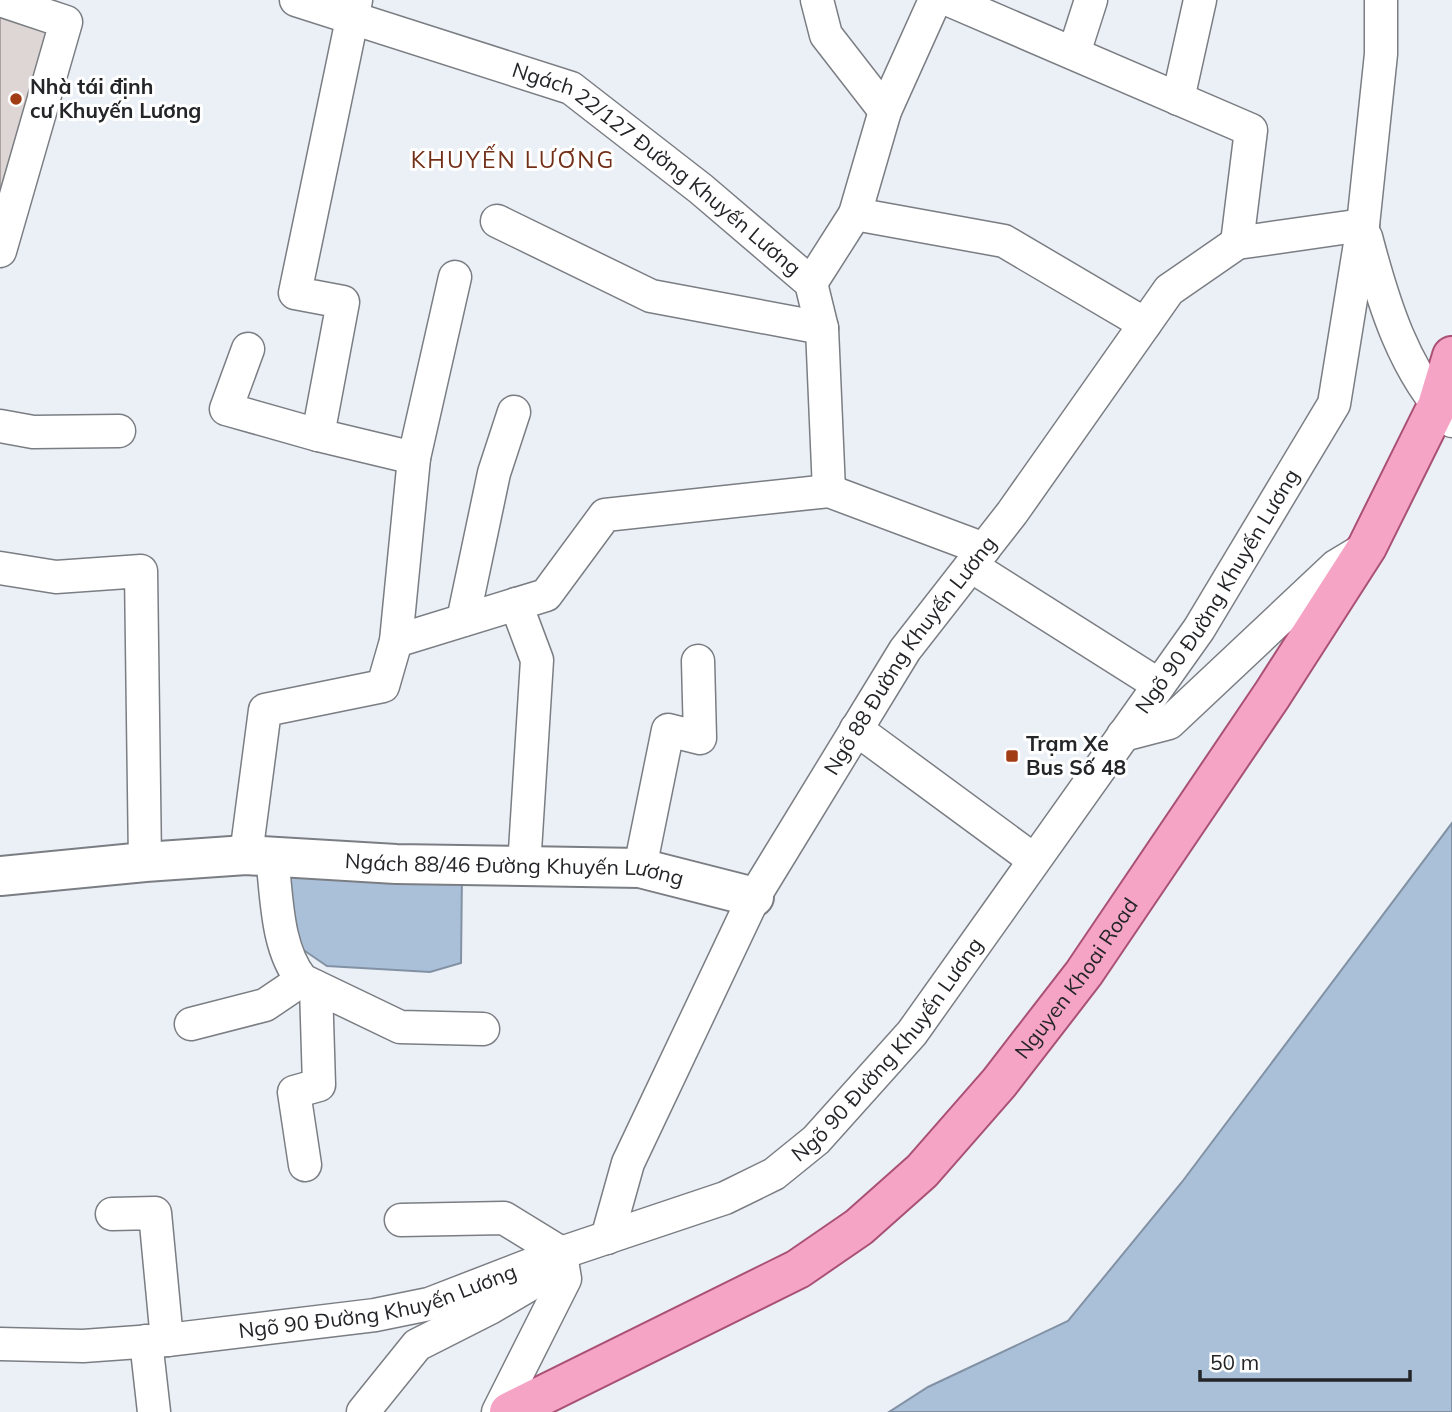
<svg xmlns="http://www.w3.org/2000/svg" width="1452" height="1412" font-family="Mulish,sans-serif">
	<rect width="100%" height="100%" fill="#ebeff6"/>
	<g fill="#aac0d9" stroke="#8292a4" stroke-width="2">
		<path d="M1452,823V1412H889L928,1387L1068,1321L1182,1182Z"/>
		<path d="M462,872L461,963L430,972L327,966L299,947L285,873Z"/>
	</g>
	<path fill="#ded6d5" stroke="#aaa2a2" stroke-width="2" d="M0,10L54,26L0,209Z"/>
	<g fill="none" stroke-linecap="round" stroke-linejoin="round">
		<defs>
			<g id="minor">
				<path d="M0,0L66,22L0,251"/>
				<path id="s1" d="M296,0L571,88L701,189L811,283L822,328L829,491"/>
				<path d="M356,0L295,293L343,302L318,435L414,458"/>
				<path d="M817,0L826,35L885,111"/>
				<path d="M935,0L885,111L855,214L1004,241L1145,324"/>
				<path d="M949,0L1251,130L1237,243"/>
				<path d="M1074,53L1091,0"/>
				<path d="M1178,99L1200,0"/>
				<path d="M497,221L651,296L822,328"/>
				<path d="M1366,237C1383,302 1404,372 1452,421"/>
				<path d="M811,283L855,214"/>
				<path d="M248,349L226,409L318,435"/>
				<path d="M0,426L33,432L119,431"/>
				<path d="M971,566L1159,685"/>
				<path d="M0,568L56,577L141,571L145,862"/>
				<path d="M516,604L537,660L524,867"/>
				<path d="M463,620L494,473L514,412"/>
				<path d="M396,641L546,595L605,515L829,491L984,549"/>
				<path d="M856,729L1034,860"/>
				<path d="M1123,735L1169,723L1336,566L1361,551"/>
				<path d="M246,855L265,710L383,686L396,641L414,458L455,277"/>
				<path d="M272,857C277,896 276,948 302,980L400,1027L483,1029"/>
				<path d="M640,868L668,730L700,738L698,661"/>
				<path d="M191,1024L265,1005L302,980"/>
				<path d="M305,1165L294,1092L319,1085L316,987"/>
				<path d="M112,1214L155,1213L167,1340"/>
				<path d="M401,1220L504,1218L561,1253"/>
				<path id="s2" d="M607,1238L628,1163L754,897L905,650L1012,513L1169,290L1237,243L1363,225"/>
				<path d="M146,1341L154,1412"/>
				<path id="s3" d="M0,1344L83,1346L167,1340L375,1315L429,1304L561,1253L725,1198L774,1174L816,1140L912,1033L1199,629L1334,404L1363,225L1381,54V0"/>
				<path d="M363,1412L417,1345L490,1308L546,1275"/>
				<path d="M498,1412L565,1279L561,1255"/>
			</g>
			<g id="tertiary">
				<path id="s4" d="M0,876L145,862L246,855L396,864L640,868L754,897"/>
			</g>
			<g id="primary">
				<path id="s5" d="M509,1412L798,1269L859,1227L922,1171L999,1083L1084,973L1272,695L1367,547L1437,406L1452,356"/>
			</g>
		</defs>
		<use href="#minor" stroke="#7a7e83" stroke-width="35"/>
		<use href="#tertiary" stroke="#7a7e83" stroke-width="42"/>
		<use href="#primary" stroke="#a95175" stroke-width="42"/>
		<use href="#minor" stroke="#fff" stroke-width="32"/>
		<use href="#tertiary" stroke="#fff" stroke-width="38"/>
		<use href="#primary" stroke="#f6a4c5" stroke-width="38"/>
	</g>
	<g fill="#a23c15" stroke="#fff" stroke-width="2.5">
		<circle cx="16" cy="99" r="7"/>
		<rect x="1005" y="749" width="14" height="14" rx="3.5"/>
	</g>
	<g text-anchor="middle" stroke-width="6" stroke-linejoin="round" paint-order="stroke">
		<g font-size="21" font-weight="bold" fill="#242528" stroke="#fff" text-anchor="start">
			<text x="30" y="94">Nhà tái định<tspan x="30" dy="24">cư Khuyến Lương</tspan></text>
			<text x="1026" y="751">Trạm Xe<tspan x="1026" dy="24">Bus Số 48</tspan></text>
		</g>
		<g font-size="21" fill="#242528" stroke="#fff">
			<text dy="7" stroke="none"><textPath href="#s1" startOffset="404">Ngách 22/127 Đường Khuyến Lương</textPath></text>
			<text dy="7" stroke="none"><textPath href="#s3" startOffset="1536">Ngõ 90 Đường Khuyến Lương</textPath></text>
			<text dy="7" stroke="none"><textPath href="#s2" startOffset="660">Ngõ 88 Đường Khuyến Lương</textPath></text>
			<text dy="7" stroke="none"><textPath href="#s4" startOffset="516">Ngách 88/46 Đường Khuyến Lương</textPath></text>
			<text dy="7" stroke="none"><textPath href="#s5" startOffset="728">Nguyen Khoai Road</textPath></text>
			<text dy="7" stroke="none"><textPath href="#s3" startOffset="970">Ngõ 90 Đường Khuyến Lương</textPath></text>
			<text dy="7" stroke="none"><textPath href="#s3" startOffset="382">Ngõ 90 Đường Khuyến Lương</textPath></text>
		</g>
		<g font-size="23" letter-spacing="2" fill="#733019" stroke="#fff">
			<text x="513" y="168">KHUYẾN LƯƠNG</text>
		</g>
	</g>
	<path d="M1200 1370v10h210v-10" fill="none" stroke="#242528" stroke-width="3.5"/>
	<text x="1210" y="1370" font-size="21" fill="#242528" stroke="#ffffff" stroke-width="5" paint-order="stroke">50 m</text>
</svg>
